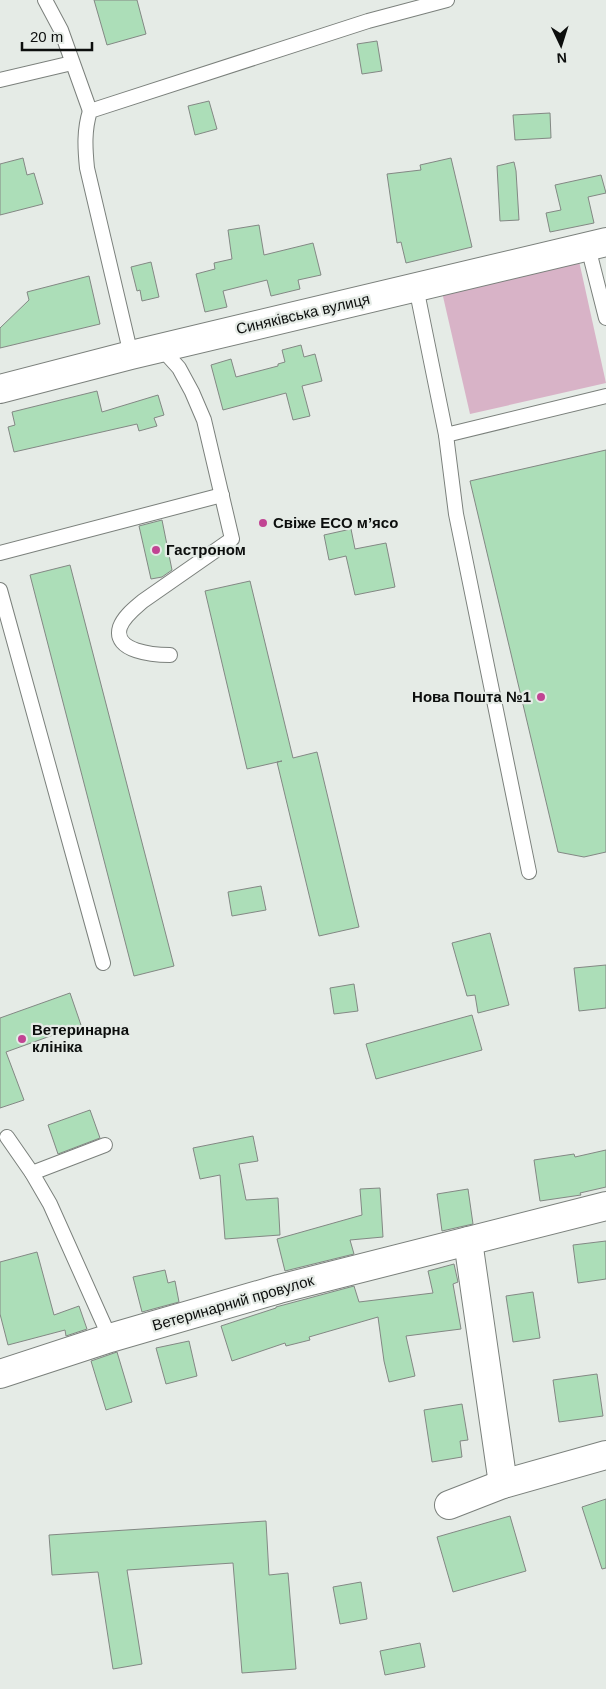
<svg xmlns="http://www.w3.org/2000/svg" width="606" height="1689" font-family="Helvetica,sans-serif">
	<rect width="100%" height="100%" fill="#e5ebe6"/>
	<path fill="#d8b3c7" d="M579,261L606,383L470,414L442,292Z"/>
	<g fill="#acdeb8" stroke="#838884">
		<path d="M94,0H137L146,34L107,45Z"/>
		<path d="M377,41L382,71L362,74L357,44Z"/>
		<path d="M209,101L217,129L195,135L188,106Z"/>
		<path d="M550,113L551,138L515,140L513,115Z"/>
		<path d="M23,158L27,175L34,173L43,204L0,215V164Z"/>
		<path d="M451,158L472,247L406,263L401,242L397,243L387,174L421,170L420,165Z"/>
		<path d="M514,162L516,171L519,220L500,221L497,166Z"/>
		<path d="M601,175L606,193L588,197L594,223L550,232L546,213L561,210L555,185Z"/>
		<path d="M259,225L264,255L313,243L321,275L298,280L300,289L271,296L267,280L223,291L227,307L205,312L196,274L215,269L214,263L232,259L228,230Z"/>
		<path d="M151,262L159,297L142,301L140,290L137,291L131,267Z"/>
		<path d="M89,276L100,324L0,348V328L29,300L27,292Z"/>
		<path d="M301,345L304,357L315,354L322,381L302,386L310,416L293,420L286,393L223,410L211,365L231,359L236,377L278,366V364L285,362L282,350Z"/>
		<path d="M97,391L102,412L158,395L164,415L154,418L157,426L139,431L137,424L14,452L8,427L15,425L12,412Z"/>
		<path d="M606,450V852L584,857L558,852L470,481Z"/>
		<path d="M162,520L172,570L162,577L151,579L139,526Z"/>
		<path d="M351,529L355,549L386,543L395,587L355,595L346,556L329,560L324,535Z"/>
		<path d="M70,565L174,966L134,976L30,575Z"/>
		<path d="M250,581L293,758L317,752L359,927L319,936L277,762L282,761L247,769L205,591Z"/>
		<path d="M261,886L266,910L232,916L228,892Z"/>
		<path d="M490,933L509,1005L478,1013L475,995L467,996L452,943Z"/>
		<path d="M606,965V1008L579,1011L574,968Z"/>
		<path d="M354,984L358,1011L334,1014L330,988Z"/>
		<path d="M70,993L81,1025L6,1052L24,1100L0,1108V1018Z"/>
		<path d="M472,1015L482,1050L376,1079L366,1044Z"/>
		<path d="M90,1110L100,1138L58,1154L48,1125Z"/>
		<path d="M253,1136L258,1161L239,1164L246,1200L278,1198L280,1235L225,1239L220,1175L200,1179L193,1148Z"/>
		<path d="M606,1150V1187L580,1193L581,1195L540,1201L534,1160L574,1154L575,1157Z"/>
		<path d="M380,1188L383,1237L350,1240L354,1254L285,1271L277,1239L362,1215L360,1189Z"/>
		<path d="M468,1189L473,1224L442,1231L437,1194Z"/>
		<path d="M606,1241V1279L578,1283L573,1245Z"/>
		<path d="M37,1252L54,1315L79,1306L87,1329L66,1336L65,1330L8,1345L0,1314V1262Z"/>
		<path d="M454,1264L458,1282L453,1284L461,1329L406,1336L415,1376L389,1382L384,1361L378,1317L309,1337L310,1340L286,1346L285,1343L232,1361L221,1326L276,1308V1307L354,1286L359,1302L433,1293L428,1271Z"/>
		<path d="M165,1270L168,1283L175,1281L179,1302L142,1312L133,1277Z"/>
		<path d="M533,1292L540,1338L513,1342L506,1296Z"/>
		<path d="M189,1341L197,1376L166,1384L156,1348Z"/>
		<path d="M117,1352L132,1402L106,1410L91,1361Z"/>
		<path d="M597,1374L603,1416L559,1422L553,1380Z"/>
		<path d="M462,1404L468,1440L460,1441L462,1457L432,1462L424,1410Z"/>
		<path d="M606,1499V1568L602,1569L582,1507Z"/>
		<path d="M510,1516L526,1571L453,1592L437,1537Z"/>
		<path d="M266,1521L269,1575L288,1573L296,1669L242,1673L233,1563L127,1570L142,1664L113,1669L98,1572L52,1575L49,1535Z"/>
		<path d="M361,1582L367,1619L340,1624L333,1587Z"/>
		<path d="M420,1643L425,1667L385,1675L380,1651Z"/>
	</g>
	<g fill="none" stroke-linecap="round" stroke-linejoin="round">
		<defs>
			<g id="service">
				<path d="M45,0L61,30L90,111"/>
				<path d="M0,80L72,63"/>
				<path d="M588,247L606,318"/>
				<path d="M416,287L446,435L606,396"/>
				<path d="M161,348L179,368L192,392L204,420L232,539L143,601C135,608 124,616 120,627C112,652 155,655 170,655"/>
				<path d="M131,355L87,168C85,148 84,130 90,111L368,21L447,0"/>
				<path d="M446,435L456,514L529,872"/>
				<path d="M0,553L222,495"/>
				<path d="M0,590L103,963"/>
				<path d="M7,1137L32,1173L50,1204L110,1338"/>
				<path d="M32,1173L105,1145"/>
			</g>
			<g id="minor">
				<path d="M468,1241L503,1484"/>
				<path d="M0,1374L110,1338L279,1289L606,1206"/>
				<path d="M449,1505L503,1484L606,1455"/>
			</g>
			<path id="tertiary" d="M0,389L131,355L606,242"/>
		</defs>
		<use href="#service" stroke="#7b807c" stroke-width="16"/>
		<use href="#minor" stroke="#7b807c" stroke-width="30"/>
		<use href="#tertiary" stroke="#7b807c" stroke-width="30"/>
		<use href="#service" stroke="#fff" stroke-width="14"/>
		<use href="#minor" stroke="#fff" stroke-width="28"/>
		<use href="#tertiary" stroke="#fff" stroke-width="28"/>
	</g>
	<g fill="#c14493" stroke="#e5ebe6" stroke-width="2">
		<circle cx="263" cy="523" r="5"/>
		<circle cx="156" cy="550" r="5"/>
		<circle cx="541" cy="697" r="5"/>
		<circle cx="22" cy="1039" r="5"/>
	</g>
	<g text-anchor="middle" stroke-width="4.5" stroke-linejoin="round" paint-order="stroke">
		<g font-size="15" fill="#0c0e0d" stroke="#e5ebe6">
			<text transform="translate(303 314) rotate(-13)" y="5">Синяківська вулиця</text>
			<text transform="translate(233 1303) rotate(-16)" y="5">Ветеринарний провулок</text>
		</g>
		<g font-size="15" font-weight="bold" fill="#0c0e0d" stroke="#e5ebe6" text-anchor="start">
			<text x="273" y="528">Свіже ECO м’ясо</text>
			<text x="166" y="555">Гастроном</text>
			<text x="531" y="702" text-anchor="end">Нова Пошта №1</text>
			<text x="32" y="1035">Ветеринарна<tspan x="32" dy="17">клініка</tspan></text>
		</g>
	</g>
	<g transform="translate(561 45) rotate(176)" stroke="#e5ebe6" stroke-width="4" paint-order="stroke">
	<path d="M0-4L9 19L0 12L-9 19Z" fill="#0c0e0d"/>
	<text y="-8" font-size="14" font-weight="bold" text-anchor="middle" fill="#0c0e0d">N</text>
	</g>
	<path d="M22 42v8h70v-8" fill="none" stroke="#0c0e0d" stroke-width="2.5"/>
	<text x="30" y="42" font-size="15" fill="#0c0e0d" stroke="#e5ebe6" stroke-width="4" paint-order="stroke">20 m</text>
</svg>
